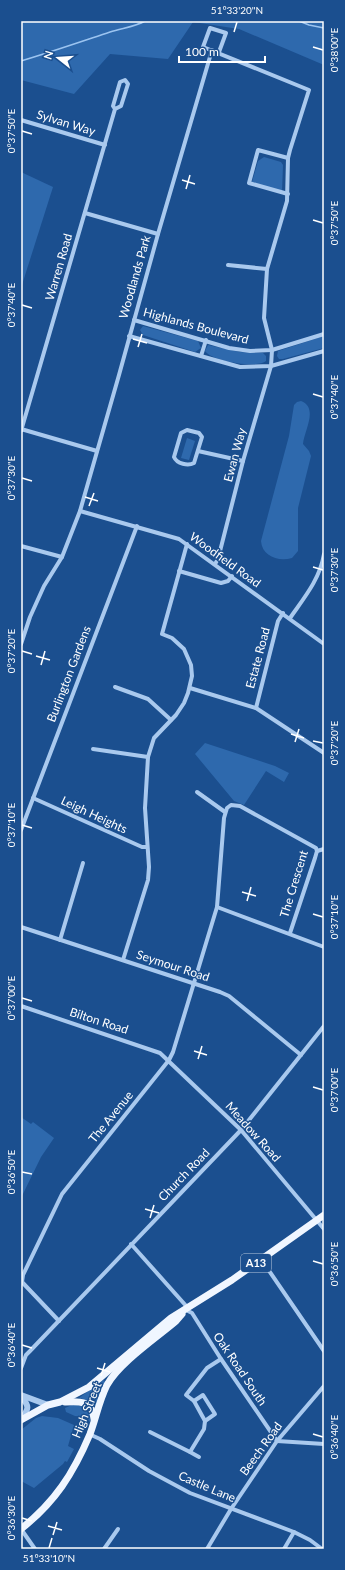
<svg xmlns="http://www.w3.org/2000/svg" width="345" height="1570" font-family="Lato,sans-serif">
	<rect width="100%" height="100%" fill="#1b4f8f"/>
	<g fill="#2e69ad">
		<path d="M21,21H324V65L239,29L193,22L168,59L110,54L74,94L21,80Z"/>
		<path d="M264,157L281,162L283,165L282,192L252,182L258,161Z"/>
		<path d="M21,172L53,187L21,288Z"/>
		<path d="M143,326L198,341L201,348L195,352L143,335L140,330Z"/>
		<path d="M324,336V348L283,359H279L277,356L278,351Z"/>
		<path d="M208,345L240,352L263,353L266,356V361C257,369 211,361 205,351Z"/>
		<path d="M301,401C319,408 304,431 303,444L309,451L311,456L298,508V551L292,558C278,562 262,556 261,541L289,436L294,405L297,402Z"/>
		<path d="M187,438L195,441L189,460L181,458Z"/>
		<path d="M205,743L275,766L289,773L284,782L266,771L244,805L234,801L195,754Z"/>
		<path d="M21,1117L31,1124L33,1122L54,1138L41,1157L21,1198Z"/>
		<path d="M103,1380L105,1381L96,1406H94L87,1400L79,1398Z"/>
		<path d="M72,1405C80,1405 86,1406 90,1414V1422L85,1417L75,1416L66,1412L65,1408Z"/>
		<path d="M42,1416L58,1418L74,1425L68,1446L74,1449L67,1462L65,1461L63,1464L34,1488L21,1481V1430L36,1418Z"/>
	</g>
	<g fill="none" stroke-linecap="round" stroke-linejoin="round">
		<g stroke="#9cc4f0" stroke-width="1.5">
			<path d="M299,21L309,25L324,28"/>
			<path d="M21,61C51,52 80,42 110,32C122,28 135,27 145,21"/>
		</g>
		<g stroke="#a9c9ee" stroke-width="4">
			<path d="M21,120L105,145"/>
			<path d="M288,194L249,183L258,150L288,158"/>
			<path d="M85,213L158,234"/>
			<path d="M228,265L267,269"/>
			<path d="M134,320L229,348L250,351L272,350L324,334"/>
			<path d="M129,336L240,367L271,366L324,351"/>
			<path d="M201,356L206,340"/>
			<path d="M21,429L97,451"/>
			<path d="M187,430L199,433L202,437L194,463C188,466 177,464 174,457L181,433Z"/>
			<path d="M21,431L115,109L113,106L120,82L125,80L128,84L121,106L115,109"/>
			<path d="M198,451L243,461"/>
			<path d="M80,511L179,539L324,644"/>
			<path d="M21,546L62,557"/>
			<path d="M215,564L218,559L243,461L271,366L272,350L264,318L267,269L287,201L288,158L290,150L309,90L203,47L210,28L226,33L219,52"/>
			<path d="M179,571L221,583L228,581L232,576"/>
			<path d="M290,618C304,598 320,579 324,554"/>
			<path d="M21,644L30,617L44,586L62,557L80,511L119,375L158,234L212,50"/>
			<path d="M115,687L148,699L171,720"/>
			<path d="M190,688L256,708L324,753"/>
			<path d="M256,708L278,621L283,613"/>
			<path d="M93,749L148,757"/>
			<path d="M197,792L225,812"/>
			<path d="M33,798L142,847H147"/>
			<path d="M21,830L137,526"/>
			<path d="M317,851L324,849"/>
			<path d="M217,907L324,947"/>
			<path d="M21,927L220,992L229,996L301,1055"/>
			<path d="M60,940L83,863"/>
			<path d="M123,960L148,880L149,867L145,808L148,757L154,738L176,715L184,703L188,693L192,676L191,665L184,649L172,638L162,634L187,544"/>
			<path d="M21,1006L160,1053L241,1130L324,1229"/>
			<path d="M131,1244L188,1308"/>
			<path d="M261,1259L324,1351"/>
			<path d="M186,1310L192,1313L221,1359L277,1441L324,1444"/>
			<path d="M59,1321L22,1282L23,1275L62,1194L169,1060L173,1052L217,907L224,818L227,808L231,805L240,806L316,848L317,851L315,858L290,933"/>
			<path d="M21,1368L26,1355L30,1351L241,1130L324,1026"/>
			<path d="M194,1401L203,1395L215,1414L205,1421"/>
			<path d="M150,1432L190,1452L204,1429L205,1421L194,1401L186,1395L207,1368L221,1359"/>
			<path d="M89,1434L100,1439L149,1471L190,1493L294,1532L310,1540L322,1549"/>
			<path d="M190,1452L199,1457"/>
			<path d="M21,1529L35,1549"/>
			<path d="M104,1549L118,1529"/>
			<path d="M207,1549L231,1509L277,1441L324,1386"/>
			<path d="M284,1549L294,1532"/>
		</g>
		<g stroke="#a9c9ee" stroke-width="6">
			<path d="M21,1395L48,1405"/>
			<path d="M21,1396C30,1407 29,1408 21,1420"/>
		</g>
		<g stroke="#f0f6ff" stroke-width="7">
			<path d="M65,1402C79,1401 92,1400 94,1419"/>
			<path d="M21,1420L48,1405L60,1402L89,1387L171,1318L232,1280L324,1215"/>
			<path d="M21,1529C55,1502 73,1474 90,1434C96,1418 99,1401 107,1385C119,1363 156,1338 176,1321L182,1314"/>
		</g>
	</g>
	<path fill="none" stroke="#fff" stroke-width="1.5" d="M234,32L237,22M313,47L323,50M22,131L32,134M182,180L195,184M186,189L190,175M313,220L323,223M22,305L32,308M133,339L147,343M138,347L142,334M313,394L323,397M22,478L32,481M85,497L98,501M89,506L94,493M313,567L323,570M22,651L32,654M36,656L50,660M41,665L45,651M291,734L304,738M313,741L323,743M295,742L299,729M22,825L32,828M242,892L256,896M247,901L251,887M313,914L323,917M22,998L32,1001M194,1051L207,1055M198,1059L202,1046M313,1087L323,1090M22,1172L32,1174M145,1209L159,1213M150,1218L154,1205M313,1261L323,1264M22,1345L32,1348M97,1368L110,1372M101,1376L105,1363M313,1434L323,1437M22,1518L32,1521M48,1526L62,1530M53,1535L57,1522M49,1548L52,1538"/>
	<g text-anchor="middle" stroke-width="3" stroke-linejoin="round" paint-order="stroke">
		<rect fill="#1b4f8f" stroke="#bbcadd" stroke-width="1" x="241" y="1254" width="30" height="18" rx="3"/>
		<g font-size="11" font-weight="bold" fill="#fff">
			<text x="256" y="1267">A13</text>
		</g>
		<g font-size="12" fill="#fff" stroke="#1b4f8f">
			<text transform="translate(66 123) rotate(17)" y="4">Sylvan Way</text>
			<text transform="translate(59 267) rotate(-74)" y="4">Warren Road</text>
			<text transform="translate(135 277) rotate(-74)" y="4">Woodlands Park</text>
			<text transform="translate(196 326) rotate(15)" y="4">Highlands Boulevard</text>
			<text transform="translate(235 455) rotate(-75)" y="4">Ewan Way</text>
			<text transform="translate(225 560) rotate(36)" y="4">Woodfield Road</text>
			<text transform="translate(258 658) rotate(-75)" y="4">Estate Road</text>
			<text transform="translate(69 674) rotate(-69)" y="4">Burlington Gardens</text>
			<text transform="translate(94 815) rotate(25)" y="4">Leigh Heights</text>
			<text transform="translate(294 884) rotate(-73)" y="4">The Crescent</text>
			<text transform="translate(173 966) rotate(18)" y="4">Seymour Road</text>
			<text transform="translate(99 1021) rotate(18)" y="4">Bilton Road</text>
			<text transform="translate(111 1117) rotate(-51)" y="4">The Avenue</text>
			<text transform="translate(253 1132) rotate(48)" y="4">Meadow Road</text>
			<text transform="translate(184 1175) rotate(-46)" y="4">Church Road</text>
			<text transform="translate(240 1369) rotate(56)" y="4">Oak Road South</text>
			<text transform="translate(87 1410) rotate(-68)" y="4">High Street</text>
			<text transform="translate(261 1449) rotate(-54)" y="4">Beech Road</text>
			<text transform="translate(207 1487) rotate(23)" y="4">Castle Lane</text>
		</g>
	</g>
	<rect width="345" height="1570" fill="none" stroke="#1b4f8f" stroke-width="44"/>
	<g transform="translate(58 58) rotate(287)" stroke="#1b4f8f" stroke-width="3" paint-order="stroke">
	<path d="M0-3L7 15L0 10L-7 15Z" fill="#ffffff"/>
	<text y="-6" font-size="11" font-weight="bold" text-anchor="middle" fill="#ffffff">N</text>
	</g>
	<path d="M179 56v6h86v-6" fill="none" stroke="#ffffff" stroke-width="2"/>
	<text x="185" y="56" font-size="12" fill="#ffffff" stroke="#1b4f8f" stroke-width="3" paint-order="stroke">100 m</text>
	<rect x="22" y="22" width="301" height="1526" fill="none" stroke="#fff" stroke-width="1.5"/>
	<g font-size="10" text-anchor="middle" fill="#fff">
		<text x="237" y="14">51°33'20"N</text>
		<text transform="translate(334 50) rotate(-90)" y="4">0°38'00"E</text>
		<text transform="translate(11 131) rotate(-90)" y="4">0°37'50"E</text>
		<text transform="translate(334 223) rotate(-90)" y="4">0°37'50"E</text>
		<text transform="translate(11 305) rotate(-90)" y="4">0°37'40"E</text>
		<text transform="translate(334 397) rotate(-90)" y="4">0°37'40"E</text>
		<text transform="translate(11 478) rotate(-90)" y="4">0°37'30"E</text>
		<text transform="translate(334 570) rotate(-90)" y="4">0°37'30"E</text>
		<text transform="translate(11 651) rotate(-90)" y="4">0°37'20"E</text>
		<text transform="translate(334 743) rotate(-90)" y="4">0°37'20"E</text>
		<text transform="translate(11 825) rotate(-90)" y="4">0°37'10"E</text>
		<text transform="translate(334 917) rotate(-90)" y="4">0°37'10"E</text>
		<text transform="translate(11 998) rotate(-90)" y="4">0°37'00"E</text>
		<text transform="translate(334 1090) rotate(-90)" y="4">0°37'00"E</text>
		<text transform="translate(11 1172) rotate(-90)" y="4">0°36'50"E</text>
		<text transform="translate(334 1264) rotate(-90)" y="4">0°36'50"E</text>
		<text transform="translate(11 1345) rotate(-90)" y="4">0°36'40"E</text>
		<text transform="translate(334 1437) rotate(-90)" y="4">0°36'40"E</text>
		<text transform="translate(11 1518) rotate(-90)" y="4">0°36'30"E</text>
		<text x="49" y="1562">51°33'10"N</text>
	</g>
</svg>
